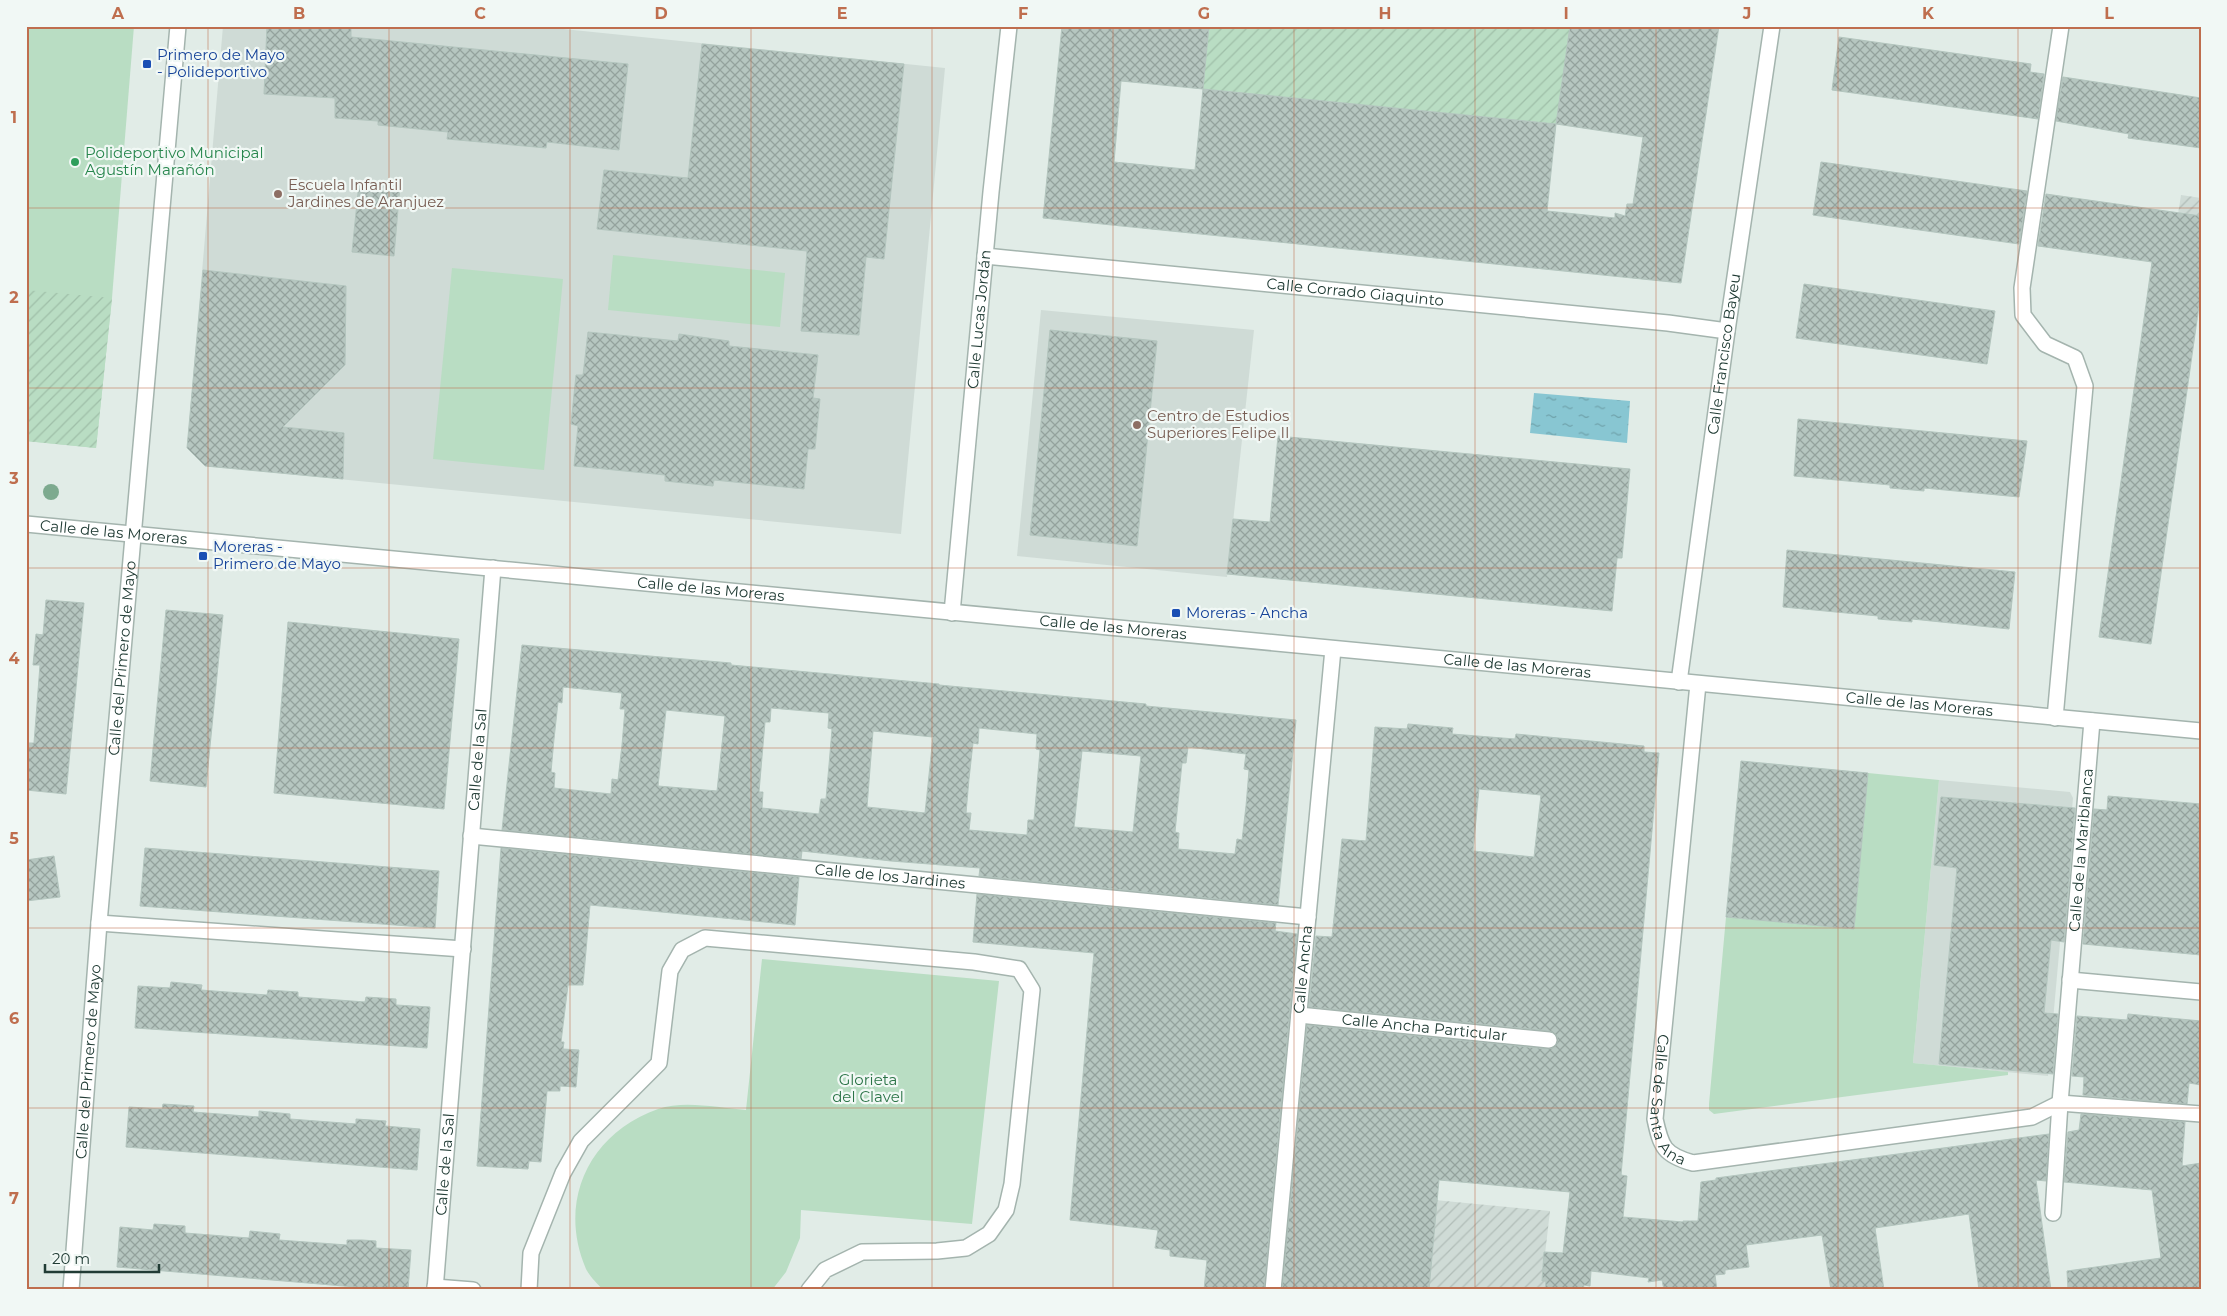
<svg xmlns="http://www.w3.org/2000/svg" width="2227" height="1316" font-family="Montserrat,sans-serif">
	<defs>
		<pattern id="industrial-furrows" width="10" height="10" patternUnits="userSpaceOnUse" patternTransform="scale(1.25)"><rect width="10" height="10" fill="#cfdbd6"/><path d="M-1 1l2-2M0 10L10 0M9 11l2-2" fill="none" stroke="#b1bdb8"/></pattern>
		<pattern id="garden-furrows" width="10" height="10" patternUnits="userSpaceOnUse" patternTransform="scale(1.25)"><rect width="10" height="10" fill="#b9ddc3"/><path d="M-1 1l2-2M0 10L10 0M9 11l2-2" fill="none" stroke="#9fbfa8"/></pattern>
		<pattern id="water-ripples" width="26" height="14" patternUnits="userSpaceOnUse" patternTransform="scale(1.25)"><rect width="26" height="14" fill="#88c6d2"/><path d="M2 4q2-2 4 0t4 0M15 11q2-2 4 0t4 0" fill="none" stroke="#6fa2ab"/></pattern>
		<pattern id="building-cross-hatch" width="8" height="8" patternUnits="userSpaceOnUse" patternTransform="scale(1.25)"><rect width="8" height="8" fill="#b6c6c0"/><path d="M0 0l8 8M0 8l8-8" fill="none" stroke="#94a29d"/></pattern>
	</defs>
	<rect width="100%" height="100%" fill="#e1ece7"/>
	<g fill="#cfdbd6">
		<path d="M223,26H534L945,68L901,534L205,466L187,448Z"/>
		<path d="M1041,310L1254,330L1227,577L1017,556Z"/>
		<path d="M1939,780L2070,792L2073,798L2048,1076L1913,1063Z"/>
	</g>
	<g fill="url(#industrial-furrows)">
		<path d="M2181,195L2201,198V258L2172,253Z"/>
		<path d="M1309,1188L1550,1211L1542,1280L1546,1281L1545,1290H1300Z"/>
	</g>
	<g fill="#b9ddc3">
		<path d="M26,26H134L112,298L96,448L26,441Z"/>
		<path d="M613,255L785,273L780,327L608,310Z"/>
		<path d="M452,268L563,279L544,470L433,459Z"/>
		<path d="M1868,773L1939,780L1913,1063L2008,1072V1075L1714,1114L1709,1110V1104L1726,917L1854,929Z"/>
		<path d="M762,959L999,981L972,1224L801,1210L800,1238L786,1272L772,1290H603C598,1284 590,1277 586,1269C557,1202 589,1133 658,1109C685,1100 718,1108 746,1110Z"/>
	</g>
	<g fill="url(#garden-furrows)">
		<path d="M1209,26H1570L1556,124L1203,89Z"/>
		<path d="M26,290L112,298L96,448L26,441Z"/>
	</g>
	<path fill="url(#water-ripples)" d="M1534,393L1630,401L1627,443L1530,433Z"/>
	<g fill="url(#building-cross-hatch)" stroke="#b3c5be" fill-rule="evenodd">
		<path d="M267,26H351V37L628,64L619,150L547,142L546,148L447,139L448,132L378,125V121L335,118V98L264,94Z"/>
		<path d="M1062,26H1209L1203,89L1556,124L1570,26H1719L1681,283L1043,218ZM1121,81L1203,89L1195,170L1114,162ZM1556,124L1643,137L1633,204H1627L1625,216L1615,213V218L1547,211Z"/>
		<path d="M1839,37L2031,64L2030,72L2044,74L2038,119L1832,90Z"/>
		<path d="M702,44L904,64L884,259L866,257L859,335L801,331L807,251L597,229L604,170L688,178Z"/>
		<path d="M2063,77L2201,98V148L2128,138L2129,134L2056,121Z"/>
		<path d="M1821,162L2027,191L2019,244L1813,215Z"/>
		<path d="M359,183L400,186L394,256L352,252Z"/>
		<path d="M2046,194L2201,216V292L2151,644L2099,637L2152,262L2038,246Z"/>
		<path d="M203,270L346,286L345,365L283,427L344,433L343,479L205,466L187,448Z"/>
		<path d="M1804,284L1995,311L1987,364L1796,338Z"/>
		<path d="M1050,330L1157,341L1137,546L1030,535Z"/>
		<path d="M588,332L678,341L679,334L729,341V346L818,355L813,398L820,399L815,449H808L804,489L714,480L713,486L665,481V475L574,466L578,426L571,424L576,375H583Z"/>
		<path d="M1798,419L2027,441L2019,497L1924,488V491L1890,488V485L1794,476Z"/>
		<path d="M1278,436L1630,469L1622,558H1617L1612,611L1227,574L1233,519L1270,522Z"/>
		<path d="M1787,550L2015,572L2009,629L1912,619V622L1878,619V616L1783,607Z"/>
		<path d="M46,600L84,603L66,794L26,790V743H34L40,665H33L36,634L43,635Z"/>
		<path d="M166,610L223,615L206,787L150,781Z"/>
		<path d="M288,622L459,639L444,809L274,793Z"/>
		<path d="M522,645L731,663V665L939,684V685L1146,704V706L1296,720L1278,905L979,876L980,868L891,861L802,851L801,859L502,830ZM563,687L622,693L620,709H625L622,745L618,780L612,779L611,794L554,788L555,773L551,772L554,739L558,702L562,703ZM771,708L829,713L828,728L832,729L829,765L826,799H821L819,814L762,808L763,792H759L765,722H770ZM666,710L725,716L717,791L658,786ZM979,728L1037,734L1036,749L1040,750L1034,820H1028L1027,835L969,830L971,813H966L969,779L973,743L978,744ZM873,731L933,737L925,813L867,807ZM1188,747L1246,754L1244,769L1249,770L1246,806L1242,840L1237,839L1235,854L1178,849L1179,833L1175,832L1182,763H1186ZM1082,751L1141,756L1133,832L1074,827Z"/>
		<path d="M1408,724L1453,728L1452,734L1515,739L1516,734L1644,746V752L1659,753L1621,1175L1627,1176L1623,1217L1683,1222V1221H1698L1701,1182L1716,1180V1178L2049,1134L2046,1181L2036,1180L2051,1290H1979L1969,1214L1875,1228L1884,1290H1831L1822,1235L1746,1245L1749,1267L1725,1270V1274L1715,1275L1717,1290H1664L1662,1280L1648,1282L1649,1278L1591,1271L1590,1286L1584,1285L1583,1290H1545L1546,1281H1542L1544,1252L1563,1253L1570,1192L1439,1180L1429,1290H1282L1307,1025L1548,1049L1553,1048L1558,1041L1557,1036L1550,1031L1309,1007L1316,936L1332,937L1342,839L1366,841L1375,727L1407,729ZM1479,789L1541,795L1534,857L1473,851Z"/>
		<path d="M1741,761L1868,773L1854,929L1726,917Z"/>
		<path d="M2108,796L2201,804V955L2083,944L2094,809L2107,810Z"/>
		<path d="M1941,797L2075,808L2064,942L2051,940L2044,1013L2058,1014L2053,1074L1939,1064L1957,868L1934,865Z"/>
		<path d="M145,848L439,871L435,928L140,906Z"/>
		<path d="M501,848L799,877L795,925L590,905L583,985H568L561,1042H564L563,1049L579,1050L576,1087L560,1086V1091H547L541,1162L529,1161L528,1169L477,1166Z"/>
		<path d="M54,856L60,897L26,901V860Z"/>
		<path d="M977,894L1276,923L1275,931L1297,934L1264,1290H1204L1207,1260L1170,1256V1250L1155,1248L1158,1230L1070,1220L1094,953L973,942Z"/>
		<path d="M171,982L202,985L201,990L267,995L268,990L298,992V997L365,1002L366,997L396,999V1005L430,1007L427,1048L135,1028L138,986L170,988Z"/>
		<path d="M2128,1014L2201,1021V1085L2189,1083L2187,1104L2083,1095L2084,1077L2072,1076L2077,1016L2127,1020Z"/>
		<path d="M163,1104L194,1106L193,1112L259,1117V1111L290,1114V1119L356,1124V1119L386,1121L385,1126L420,1129L417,1170L126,1147L129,1107L162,1109Z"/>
		<path d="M2081,1114L2185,1122L2182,1166L2201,1163V1290H2068L2067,1271L2161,1258L2152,1190L2064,1182L2068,1132L2079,1130Z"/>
		<path d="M154,1224L185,1226V1233L249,1238L250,1231L280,1234L279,1240L347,1245V1240H362L376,1241V1248L411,1250L408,1290L367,1288L117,1267L120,1227L153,1230Z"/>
	</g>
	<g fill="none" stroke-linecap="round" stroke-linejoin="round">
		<defs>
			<g id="pedestrian">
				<path id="s1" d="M471,836L1308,917"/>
				<path d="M99,923L463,949"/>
			</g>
			<g id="minor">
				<path id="s2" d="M985,256L1668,323L1727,331"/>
				<path id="s3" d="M26,524L2201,731"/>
				<path id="s4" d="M952,613L991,192L1009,26"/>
				<path id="s5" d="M1679,682L1727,331L1772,26"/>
				<path id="s6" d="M1698,684L1655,1119C1661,1147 1664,1155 1693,1163L2032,1117L2060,1103L2201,1114"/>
				<path d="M2055,718L2085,386L2075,358L2045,344L2023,315L2022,288L2061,26"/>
				<path d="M2070,980L2201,992"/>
				<path id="s7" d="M1299,1015L1549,1040"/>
				<path id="s8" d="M2053,1213L2060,1103L2092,721"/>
				<path d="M435,1287L473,1290"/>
				<path id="s9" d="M71,1290L99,923L178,26"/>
				<path id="s10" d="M435,1290L493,568"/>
				<path d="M529,1290L531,1253L563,1173L581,1141L659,1063L670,971L682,950L705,938L974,962L1019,969L1032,990L1012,1184L1006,1210L989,1234L966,1248L937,1251L862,1252L825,1270L809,1290"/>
				<path id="s11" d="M1273,1290L1333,649"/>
			</g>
		</defs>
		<use href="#pedestrian" stroke="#a4b4ae" stroke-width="18"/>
		<use href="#minor" stroke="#a4b4ae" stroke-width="18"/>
		<use href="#pedestrian" stroke="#fff" stroke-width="15"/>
		<use href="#minor" stroke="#fff" stroke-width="15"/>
	</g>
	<circle fill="#7daa8f" cx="51" cy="492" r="8"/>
	<path fill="none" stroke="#bf6e4e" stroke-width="1" stroke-opacity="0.55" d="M208,26V1290M389,26V1290M570,26V1290M751,26V1290M932,26V1290M1113,26V1290M1294,26V1290M1475,26V1290M1656,26V1290M1838,26V1290M2018,26V1290M26,208H2201M26,388H2201M26,568H2201M26,748H2201M26,928H2201M26,1108H2201"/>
	<g fill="#1a4fb4" stroke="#f1f8f5" stroke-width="2">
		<rect x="142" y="59" width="10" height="10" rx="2.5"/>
		<rect x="198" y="551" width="10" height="10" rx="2.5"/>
		<rect x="1171" y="608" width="10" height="10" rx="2.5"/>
	</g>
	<circle fill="#2e9e5b" stroke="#f1f8f5" stroke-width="2" cx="75" cy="162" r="5"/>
	<g fill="#8d6e63" stroke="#f1f8f5" stroke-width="2">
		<circle cx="278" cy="194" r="5"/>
		<circle cx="1137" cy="425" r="5"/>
	</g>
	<g text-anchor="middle" stroke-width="4.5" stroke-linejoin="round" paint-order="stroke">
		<g font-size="15" fill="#164399" stroke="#f1f8f5" text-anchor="start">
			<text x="157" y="60">Primero de Mayo<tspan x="157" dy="17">- Polideportivo</tspan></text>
			<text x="213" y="552">Moreras -<tspan x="213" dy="17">Primero de Mayo</tspan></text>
			<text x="1186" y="618">Moreras - Ancha</text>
		</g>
		<g font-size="15" fill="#27864d" stroke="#f1f8f5" text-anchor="start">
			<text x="85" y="158">Polideportivo Municipal<tspan x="85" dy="17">Agustín Marañón</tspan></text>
		</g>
		<g font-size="15" fill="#785e54" stroke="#f1f8f5" text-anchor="start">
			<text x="288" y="190">Escuela Infantil<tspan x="288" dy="17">Jardines de Aranjuez</tspan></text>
			<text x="1147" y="421">Centro de Estudios<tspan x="1147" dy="17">Superiores Felipe II</tspan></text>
		</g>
		<g font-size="15" fill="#213c35" stroke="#f1f8f5">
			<text dy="5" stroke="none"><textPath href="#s2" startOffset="372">Calle Corrado Giaquinto</textPath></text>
			<text dy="5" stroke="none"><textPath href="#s4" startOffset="295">Calle Lucas Jordán</textPath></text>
			<text dy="5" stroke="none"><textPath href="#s5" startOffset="331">Calle Francisco Bayeu</textPath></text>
			<text dy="5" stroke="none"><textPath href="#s3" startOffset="88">Calle de las Moreras</textPath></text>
			<text dy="5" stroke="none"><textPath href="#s3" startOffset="688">Calle de las Moreras</textPath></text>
			<text dy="5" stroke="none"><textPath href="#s3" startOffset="1092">Calle de las Moreras</textPath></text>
			<text dy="5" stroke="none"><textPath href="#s9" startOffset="634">Calle del Primero de Mayo</textPath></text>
			<text dy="5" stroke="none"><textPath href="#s3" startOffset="1498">Calle de las Moreras</textPath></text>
			<text dy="5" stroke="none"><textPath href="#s3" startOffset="1902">Calle de las Moreras</textPath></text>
			<text dy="5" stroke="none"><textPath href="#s10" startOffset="532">Calle de la Sal</textPath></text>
			<text dy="5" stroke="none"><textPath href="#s8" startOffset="364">Calle de la Mariblanca</textPath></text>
			<text dy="5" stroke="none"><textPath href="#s1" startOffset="421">Calle de los Jardines</textPath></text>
			<text dy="5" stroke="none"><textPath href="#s11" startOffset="322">Calle Ancha</textPath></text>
			<text dy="5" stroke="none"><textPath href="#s7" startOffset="126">Calle Ancha Particular</textPath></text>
			<text dy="5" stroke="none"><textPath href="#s9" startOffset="229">Calle del Primero de Mayo</textPath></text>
			<text dy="5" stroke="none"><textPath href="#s6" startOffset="422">Calle de Santa Ana</textPath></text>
			<text dy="5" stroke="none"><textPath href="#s10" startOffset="126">Calle de la Sal</textPath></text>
		</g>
		<g font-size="15" fill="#2b7447" stroke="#f1f8f5">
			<text x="868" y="1085">Glorieta<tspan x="868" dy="17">del Clavel</tspan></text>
		</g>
	</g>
	<rect width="2227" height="1316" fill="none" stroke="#f1f8f5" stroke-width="55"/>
	<path d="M45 1264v8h114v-8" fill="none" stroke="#213c35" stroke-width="2.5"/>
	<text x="52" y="1264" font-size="15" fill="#213c35" stroke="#f1f8f5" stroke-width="4" paint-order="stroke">20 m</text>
	<rect x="28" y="28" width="2172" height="1260" fill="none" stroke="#bf6e4e" stroke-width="2"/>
	<g font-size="16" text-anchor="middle" font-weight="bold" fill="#bf6e4e">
		<text x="118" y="19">A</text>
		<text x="299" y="19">B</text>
		<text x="480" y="19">C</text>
		<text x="661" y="19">D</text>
		<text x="842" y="19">E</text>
		<text x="1023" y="19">F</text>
		<text x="1204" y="19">G</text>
		<text x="1385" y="19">H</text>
		<text x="1566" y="19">I</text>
		<text x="1747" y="19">J</text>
		<text x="1928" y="19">K</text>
		<text x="2109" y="19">L</text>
		<text x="14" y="123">1</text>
		<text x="14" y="303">2</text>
		<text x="14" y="484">3</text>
		<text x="14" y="664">4</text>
		<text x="14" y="844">5</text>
		<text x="14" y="1024">6</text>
		<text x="14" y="1204">7</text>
	</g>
</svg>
